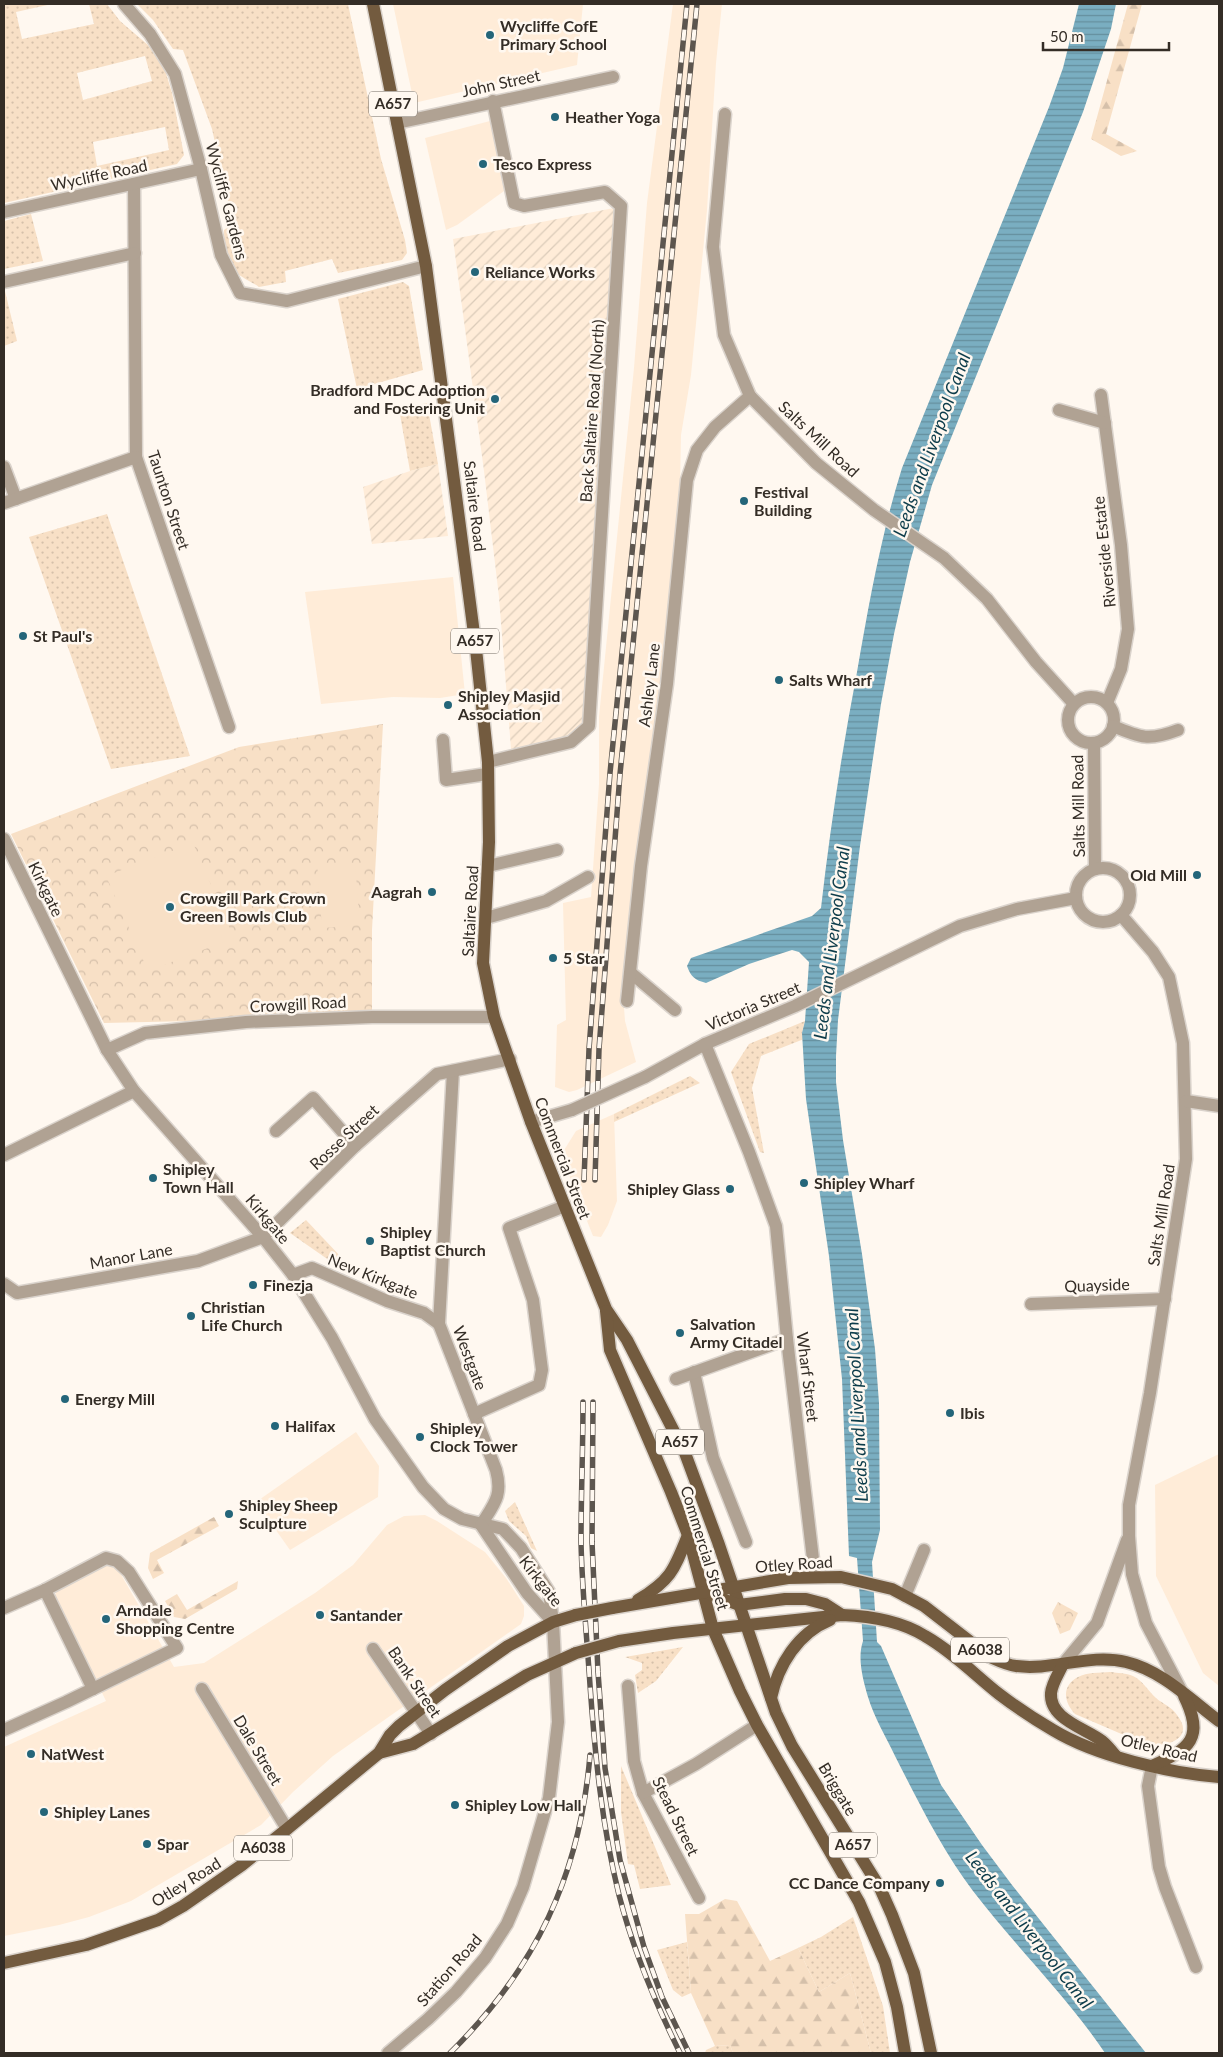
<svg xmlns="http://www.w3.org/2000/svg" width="1223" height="2057" font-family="Lato,sans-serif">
	<defs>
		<pattern id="industrial-furrows" width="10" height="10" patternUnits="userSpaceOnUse" patternTransform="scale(1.25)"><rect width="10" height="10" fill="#ffecd8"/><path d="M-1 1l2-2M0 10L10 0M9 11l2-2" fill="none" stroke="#dbcbb9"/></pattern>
		<pattern id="grass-dots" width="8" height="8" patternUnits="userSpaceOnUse" patternTransform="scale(1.25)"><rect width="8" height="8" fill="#f8e0c6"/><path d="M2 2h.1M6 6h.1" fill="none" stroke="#d5c0aa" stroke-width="1.8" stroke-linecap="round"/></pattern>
		<pattern id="forest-firs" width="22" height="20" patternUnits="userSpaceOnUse" patternTransform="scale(1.25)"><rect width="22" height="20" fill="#f8e0c6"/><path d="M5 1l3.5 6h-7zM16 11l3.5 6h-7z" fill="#d5c0aa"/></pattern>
		<pattern id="park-crowns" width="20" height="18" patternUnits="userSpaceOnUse" patternTransform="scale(1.25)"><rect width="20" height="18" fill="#f8e0c6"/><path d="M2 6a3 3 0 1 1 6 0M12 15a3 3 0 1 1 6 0" fill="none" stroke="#d5c0aa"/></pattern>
		<pattern id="water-rules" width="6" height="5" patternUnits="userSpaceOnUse" patternTransform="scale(1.25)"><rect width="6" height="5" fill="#7aaec1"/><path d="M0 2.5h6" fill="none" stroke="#658e9d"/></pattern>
	</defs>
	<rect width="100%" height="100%" fill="#fff8f0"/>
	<g fill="#ffecd8">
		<path d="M393,4H583L577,65L414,103Z"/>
		<path d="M673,4H722L716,63L707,210L691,375L681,435L680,486L665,647L622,981L625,1021L636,1062L577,1090L569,1092L555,1087L557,1025L566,1020L563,903L591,897L599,784V717L634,368L647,203Z"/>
		<path d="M490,121L504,191L457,225L446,230L425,138Z"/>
		<path d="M453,577L465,694L440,698L393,697L321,704L305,592Z"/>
		<path d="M614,1114L617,1201L608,1225L601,1237L593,1236L561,1155L576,1131Z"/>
		<path d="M356,1432L379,1466L378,1497L290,1550L256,1502Z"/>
		<path d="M1219,1454V1686L1203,1673L1156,1576L1155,1485Z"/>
		<path d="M425,1515L437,1521L485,1552L506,1578L524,1606V1616L521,1624L333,1756L293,1792L261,1825L131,1901L89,1917L59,1925L4,1936V1747L106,1701L55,1596L57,1589L103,1566H111L119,1571L174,1667L204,1663L315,1593L353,1565L387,1525L404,1516Z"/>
	</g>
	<g fill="url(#industrial-furrows)">
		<path d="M614,208L585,717L574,736L511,749L499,597L484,471L453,239Z"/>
		<path d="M438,464L448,536L372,544L363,487L410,471Z"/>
	</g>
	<g fill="url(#grass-dots)" fill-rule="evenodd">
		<path d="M4,4H52L16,12L22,39L94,24L89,4H107L120,21L148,45L165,70L172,93L184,155L177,164L4,203ZM145,56L152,81L83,100L77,73ZM165,127L169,150L97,166L93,142Z"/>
		<path d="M137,4H348L381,159L405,240L407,253L402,260L338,273L332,259L285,271L286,282L259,287C252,282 242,278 236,272C226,264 224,242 224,230L228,227L232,219L212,129L183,50L173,49L153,20Z"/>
		<path d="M31,214L43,261L4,269V221Z"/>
		<path d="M403,282L409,286L423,370L357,389L338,299Z"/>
		<path d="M4,287L17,341L4,346Z"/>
		<path d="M427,403L438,464L410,471L399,409Z"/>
		<path d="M107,514L190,756L111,769L29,537Z"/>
		<path d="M805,1021L802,1033L804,1039L761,1056L752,1088L764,1153L760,1152L731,1072L749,1044Z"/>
		<path d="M690,1076L700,1083L614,1122V1114Z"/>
		<path d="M306,1220L341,1257L333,1263L290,1233Z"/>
		<path d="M515,1502L537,1551L531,1548L526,1536L509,1521L505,1511Z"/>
		<path d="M683,1647L656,1681L638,1693L635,1675L642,1670V1663L625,1657Z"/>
		<path d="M1110,1672C1118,1673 1126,1673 1133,1676C1143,1681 1148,1691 1156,1698C1163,1704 1172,1707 1177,1715C1196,1739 1166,1747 1147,1745L1075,1714C1064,1702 1061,1686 1078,1677C1087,1672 1100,1673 1110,1672Z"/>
		<path d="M621,1766L671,1885L640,1889L634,1865L628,1864L621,1812Z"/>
		<path d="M853,1917L883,2006L890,2053H871L850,1973L819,1992L798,1948L821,1937Z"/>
		<path d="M687,1942L691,1993L682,1997L673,1990L657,1950Z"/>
		<path d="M730,2045L733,2053H705L706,2050L715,2046Z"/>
	</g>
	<g fill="url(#forest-firs)">
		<path d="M1128,4H1142L1106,134L1137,151L1121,156L1091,139Z"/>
		<path d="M214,1517L219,1526L157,1560L164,1573L153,1579L148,1568L150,1553Z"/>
		<path d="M238,1581L237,1589L185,1619L174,1617L165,1601L177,1594L187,1610Z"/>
		<path d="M725,1899L737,1901L770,1961L798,1948L819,1992L850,1973L871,2053H733L730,2045L715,2046L691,1993L685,1914H699Z"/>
	</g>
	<g fill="url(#park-crowns)">
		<path d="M383,724L372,930V1017L104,1023L11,834L239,747Z"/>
		<path d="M1058,1602L1078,1613L1070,1630L1060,1634L1052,1613Z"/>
	</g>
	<g fill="#f8e0c6">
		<path d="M193,843L234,938L148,971L106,876Z"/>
		<path d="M317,863H355L360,925L322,928Z"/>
	</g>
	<path fill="url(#water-rules)" d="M1079,4H1116L1111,29L1083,112L932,485L910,562L894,634L881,704L860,846L838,1020L836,1056V1082L843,1140L862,1254L875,1349L879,1403L880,1530L872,1562L877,1642L881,1646L941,1785L982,1845L1012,1885L1146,2053H1105C1066,1995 1015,1946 973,1891C942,1850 918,1801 895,1756C886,1737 874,1717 868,1697C863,1680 857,1658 863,1641L857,1558L849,1556L842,1379L829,1256L806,1099L802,1033L805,1021L809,962L799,952L792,950L749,964L706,983C695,980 691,977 687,966L691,958L812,916L821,908C830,829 842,750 857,672C869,603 881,535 902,468L1049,107L1063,68Z"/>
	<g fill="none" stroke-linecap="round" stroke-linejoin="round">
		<defs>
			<g id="minor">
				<path d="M124,4L150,34L175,74L201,169L221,255L240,293L287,301L426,266"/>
				<path d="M725,114L713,247L724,335L750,396L816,463L874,510L944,558L987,599L1036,662L1074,704"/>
				<path d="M397,123L613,77"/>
				<path d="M134,184L136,457L229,727"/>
				<path d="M4,212L201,169"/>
				<path d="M4,282L135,253"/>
				<path d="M1101,395L1121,545L1128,629L1121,669L1107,703"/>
				<path d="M1059,410L1105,423"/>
				<path d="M4,467L16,499"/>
				<path d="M4,503L136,457"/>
				<circle cx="1091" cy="720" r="23"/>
				<path d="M1113,726C1141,738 1149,741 1178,730"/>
				<path d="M443,740L446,780L487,774"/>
				<path d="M1094,743L1095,869"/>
				<path d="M488,762L571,742L589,726L621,206L605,192L524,206L514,203L493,101"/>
				<path d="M4,839L107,1050L134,1091L263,1237L293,1275L332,1338L375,1419L423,1487L444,1509L462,1519L503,1529L521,1548L549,1592L553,1622L558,1722L549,1798L523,1887L507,1924L485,1958L456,1992L428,2019L388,2053"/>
				<path d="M488,866L557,850"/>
				<circle cx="1103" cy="895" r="27"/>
				<path d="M1121,915L1153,952L1169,977L1183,1043L1186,1159L1150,1393L1129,1505V1536L1132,1574L1146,1623L1183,1694"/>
				<path d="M486,918L546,901L588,877"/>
				<path d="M631,973L675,1010"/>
				<path d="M627,1001L641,866L667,684L687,480L697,450L715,427L750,396"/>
				<path d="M705,1044L749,1152L776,1226L787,1339L815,1576"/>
				<path d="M107,1050L145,1033L246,1022L372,1017H494"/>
				<path d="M453,1071L439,1324L496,1470C503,1496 494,1504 481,1525"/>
				<path d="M645,1077L705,1044L795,1006L960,926L1017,909L1076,898"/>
				<path d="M1186,1101L1219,1106"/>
				<path d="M531,1122L572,1110"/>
				<path d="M276,1131L313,1098L355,1146"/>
				<path d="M4,1155L134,1091"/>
				<path d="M293,1275L312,1268L387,1301L424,1313L439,1324"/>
				<path d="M4,1284L17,1293L198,1261L263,1237L355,1146L437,1074L510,1059"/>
				<path d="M1031,1304L1165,1299"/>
				<path d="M694,1372L713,1458L746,1542"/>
				<path d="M676,1379L787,1339"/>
				<path d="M474,1414L539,1385L542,1370L533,1300L509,1228L565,1206"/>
				<path d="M481,1525L527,1593L553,1622"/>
				<path d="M45,1590L93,1689"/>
				<path d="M905,1596L924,1550"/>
				<path d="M4,1608L45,1590L106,1558L117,1561L129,1572L177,1648L66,1702L4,1730"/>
				<path d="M373,1649L431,1734"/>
				<path d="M1063,1664L1097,1623L1127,1540"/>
				<path d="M628,1686L634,1761L643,1793L699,1898"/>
				<path d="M202,1689L287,1829"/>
				<path d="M1152,1766L1148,1786L1159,1867L1165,1887L1196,1967"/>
				<path d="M643,1793L696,1764L757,1725"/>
			</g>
			<g id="major">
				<path d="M373,4L426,266L476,649L488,762L489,842L483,963L494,1017L531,1122L606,1309L627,1340L685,1453L718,1542L776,1713L792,1746L880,1888L892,1915L914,1973L931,2053"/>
				<path d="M606,1311L610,1350L671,1492L688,1535L713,1629L740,1691L757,1725L859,1902L885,1962L897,2007L905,2053"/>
				<path d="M704,1592L739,1605L785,1599H806L825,1604L842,1615"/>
				<path d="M638,1600C671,1580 674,1570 688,1535"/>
				<path d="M612,1608L788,1578L841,1577L892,1589L924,1606L990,1657C999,1661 1007,1665 1016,1666C1052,1671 1090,1653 1126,1662C1161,1670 1191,1700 1219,1721"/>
				<path d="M619,1641L673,1633L842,1615C870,1616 901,1621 925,1636C953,1652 975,1675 999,1694C1016,1707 1034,1719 1053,1730C1096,1756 1169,1773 1219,1777"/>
				<path d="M1063,1664C1059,1673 1052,1683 1051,1693C1049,1719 1085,1728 1102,1741C1107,1745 1111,1750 1115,1755"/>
				<path d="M771,1698C778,1665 798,1633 830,1620"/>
				<path d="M379,1753L413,1744L527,1675L576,1653"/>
				<path d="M1152,1766C1190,1749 1205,1738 1184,1696"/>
				<path d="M4,1963L86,1945L158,1920L183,1906L242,1865L287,1829L379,1753L390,1735L399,1726L445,1690L508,1646L553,1622L576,1615"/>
			</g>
		</defs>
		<use href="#minor" stroke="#dad3cc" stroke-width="15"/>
		<use href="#major" stroke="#dad3cc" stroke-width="15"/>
		<use href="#minor" stroke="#b0a293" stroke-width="12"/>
		<use href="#major" stroke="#735b3f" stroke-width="12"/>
		<defs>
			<g id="rail">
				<path d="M584,1180L589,1049L610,773L687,4"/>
				<path d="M595,1180L599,1049L620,774L697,4"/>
				<path d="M583,1402C583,1449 581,1495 581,1542C582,1590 587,1638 590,1685C595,1756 602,1826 619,1895C633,1950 655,2002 680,2053"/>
				<path d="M593,1402L592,1542L598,1672L605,1768L620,1860L644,1947L662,1997L689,2053"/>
				<path d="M450,2053C536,1968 580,1875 590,1755"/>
			</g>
		</defs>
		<use href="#rail" stroke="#5d564f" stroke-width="5.5"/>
		<use href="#rail" stroke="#fff8f0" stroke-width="4" stroke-dasharray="11" stroke-linecap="butt"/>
		<defs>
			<path id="minor-bridge" d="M572,1110L645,1077"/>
			<g id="major-bridge">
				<path d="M576,1615L612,1608"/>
				<path d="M576,1653L619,1641"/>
			</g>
		</defs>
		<use href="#minor-bridge" stroke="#dad3cc" stroke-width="15" stroke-linecap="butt"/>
		<use href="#major-bridge" stroke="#dad3cc" stroke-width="15" stroke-linecap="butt"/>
		<use href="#minor-bridge" stroke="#b0a293" stroke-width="12"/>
		<use href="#major-bridge" stroke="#735b3f" stroke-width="12"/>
	</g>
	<g fill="#246579" stroke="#fff8f0" stroke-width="2">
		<circle cx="490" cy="35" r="5"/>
		<circle cx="555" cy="117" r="5"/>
		<circle cx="483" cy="164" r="5"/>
		<circle cx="475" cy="272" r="5"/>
		<circle cx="495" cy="399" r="5"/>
		<circle cx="744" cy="501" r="5"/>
		<circle cx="23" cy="636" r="5"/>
		<circle cx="779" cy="680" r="5"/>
		<circle cx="448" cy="705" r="5"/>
		<circle cx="1197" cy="875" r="5"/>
		<circle cx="432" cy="892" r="5"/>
		<circle cx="170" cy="907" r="5"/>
		<circle cx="553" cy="958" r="5"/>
		<circle cx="153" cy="1178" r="5"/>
		<circle cx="804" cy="1183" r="5"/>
		<circle cx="730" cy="1189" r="5"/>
		<circle cx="370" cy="1241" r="5"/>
		<circle cx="253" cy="1285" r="5"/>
		<circle cx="191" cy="1316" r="5"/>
		<circle cx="680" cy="1333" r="5"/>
		<circle cx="65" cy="1399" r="5"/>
		<circle cx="950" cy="1413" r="5"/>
		<circle cx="275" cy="1426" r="5"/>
		<circle cx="420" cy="1437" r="5"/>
		<circle cx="229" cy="1514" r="5"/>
		<circle cx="320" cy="1615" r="5"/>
		<circle cx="106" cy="1619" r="5"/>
		<circle cx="31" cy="1754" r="5"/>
		<circle cx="455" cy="1805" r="5"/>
		<circle cx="44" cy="1812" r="5"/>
		<circle cx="147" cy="1844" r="5"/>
		<circle cx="940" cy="1883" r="5"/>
	</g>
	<g text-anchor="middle" stroke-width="5" stroke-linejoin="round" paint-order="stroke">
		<g fill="#fff8f0" stroke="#716a63" stroke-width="1">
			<rect x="369" y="91.5" width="48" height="25" rx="4"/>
			<rect x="451" y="628.5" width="48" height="25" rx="4"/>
			<rect x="656" y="1429.5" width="48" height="25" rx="4"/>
			<rect x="951" y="1637.5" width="58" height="25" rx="4"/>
			<rect x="829" y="1832.5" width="48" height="25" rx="4"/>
			<rect x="234" y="1835.5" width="58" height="25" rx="4"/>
		</g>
		<g font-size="15" font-weight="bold" fill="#342d26">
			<text x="393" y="109">A657</text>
			<text x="475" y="646">A657</text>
			<text x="680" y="1447">A657</text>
			<text x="980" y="1655">A6038</text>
			<text x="853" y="1850">A657</text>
			<text x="263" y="1853">A6038</text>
		</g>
		<g font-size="16" font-weight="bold" fill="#342d26" stroke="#fff8f0" text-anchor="start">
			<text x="500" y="32">Wycliffe CofE<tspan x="500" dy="18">Primary School</tspan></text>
			<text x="565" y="123">Heather Yoga</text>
			<text x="493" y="170">Tesco Express</text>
			<text x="485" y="278">Reliance Works</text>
			<text x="485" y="396" text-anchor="end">Bradford MDC Adoption<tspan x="485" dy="18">and Fostering Unit</tspan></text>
			<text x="754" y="498">Festival<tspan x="754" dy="18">Building</tspan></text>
			<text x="33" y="642">St Paul's</text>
			<text x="789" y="686">Salts Wharf</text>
			<text x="458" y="702">Shipley Masjid<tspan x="458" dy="18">Association</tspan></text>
			<text x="1187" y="881" text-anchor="end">Old Mill</text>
			<text x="422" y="898" text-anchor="end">Aagrah</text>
			<text x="180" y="904">Crowgill Park Crown<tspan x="180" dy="18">Green Bowls Club</tspan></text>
			<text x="563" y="964">5 Star</text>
			<text x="163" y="1175">Shipley<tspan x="163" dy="18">Town Hall</tspan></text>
			<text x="814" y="1189">Shipley Wharf</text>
			<text x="720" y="1195" text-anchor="end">Shipley Glass</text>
			<text x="380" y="1238">Shipley<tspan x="380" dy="18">Baptist Church</tspan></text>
			<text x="263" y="1291">Finezja</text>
			<text x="201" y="1313">Christian<tspan x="201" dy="18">Life Church</tspan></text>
			<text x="690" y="1330">Salvation<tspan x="690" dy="18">Army Citadel</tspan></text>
			<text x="75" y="1405">Energy Mill</text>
			<text x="960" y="1419">Ibis</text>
			<text x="285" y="1432">Halifax</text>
			<text x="430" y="1434">Shipley<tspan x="430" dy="18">Clock Tower</tspan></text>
			<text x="239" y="1511">Shipley Sheep<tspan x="239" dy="18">Sculpture</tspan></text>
			<text x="116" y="1616">Arndale<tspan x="116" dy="18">Shopping Centre</tspan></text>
			<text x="330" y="1621">Santander</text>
			<text x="41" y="1760">NatWest</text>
			<text x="465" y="1811">Shipley Low Hall</text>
			<text x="54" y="1818">Shipley Lanes</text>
			<text x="157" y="1850">Spar</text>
			<text x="930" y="1889" text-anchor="end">CC Dance Company</text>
		</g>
		<g font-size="16" fill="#342d26" stroke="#fff8f0">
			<text transform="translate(501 83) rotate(-12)" y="6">John Street</text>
			<text transform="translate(99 175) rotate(-12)" y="6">Wycliffe Road</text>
			<text transform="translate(227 201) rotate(75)" y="6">Wycliffe Gardens</text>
			<text transform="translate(592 411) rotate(-86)" y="6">Back Saltaire Road (North)</text>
			<text transform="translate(819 439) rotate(43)" y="6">Salts Mill Road</text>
			<text transform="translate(169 500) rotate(72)" y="6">Taunton Street</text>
			<text transform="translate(475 506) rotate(83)" y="6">Saltaire Road</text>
			<text transform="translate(1104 552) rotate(-96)" y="6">Riverside Estate</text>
			<text transform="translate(649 685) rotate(-83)" y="6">Ashley Lane</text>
			<text transform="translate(1078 806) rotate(-91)" y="6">Salts Mill Road</text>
			<text transform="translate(46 889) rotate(64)" y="6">Kirkgate</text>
			<text transform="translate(470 911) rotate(-87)" y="6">Saltaire Road</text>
			<text transform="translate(298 1004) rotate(-3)" y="6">Crowgill Road</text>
			<text transform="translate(753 1006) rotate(-23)" y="6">Victoria Street</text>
			<text transform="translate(344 1137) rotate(-43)" y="6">Rosse Street</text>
			<text transform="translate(563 1158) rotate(69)" y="6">Commercial Street</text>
			<text transform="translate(1161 1215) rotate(-81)" y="6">Salts Mill Road</text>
			<text transform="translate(268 1219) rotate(50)" y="6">Kirkgate</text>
			<text transform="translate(131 1256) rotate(-10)" y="6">Manor Lane</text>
			<text transform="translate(373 1276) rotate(22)" y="6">New Kirkgate</text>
			<text transform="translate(1097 1285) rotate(-2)" y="6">Quayside</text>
			<text transform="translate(470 1358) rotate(69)" y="6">Westgate</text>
			<text transform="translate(808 1377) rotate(83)" y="6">Wharf Street</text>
			<text transform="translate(705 1548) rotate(73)" y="6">Commercial Street</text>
			<text transform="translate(794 1564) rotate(-4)" y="6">Otley Road</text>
			<text transform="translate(541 1581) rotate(52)" y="6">Kirkgate</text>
			<text transform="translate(415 1682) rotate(56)" y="6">Bank Street</text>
			<text transform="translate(1159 1748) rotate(13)" y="6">Otley Road</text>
			<text transform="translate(258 1750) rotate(59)" y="6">Dale Street</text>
			<text transform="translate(838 1789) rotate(59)" y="6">Briggate</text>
			<text transform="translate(676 1816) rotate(64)" y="6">Stead Street</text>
			<text transform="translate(186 1882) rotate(-32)" y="6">Otley Road</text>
			<text transform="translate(449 1970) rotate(-49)" y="6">Station Road</text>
		</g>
		<g font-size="18" font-style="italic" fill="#0d3c4a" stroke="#fff8f0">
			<text transform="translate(932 445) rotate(-70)" y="6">Leeds and Liverpool Canal</text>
			<text transform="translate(832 943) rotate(-83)" y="6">Leeds and Liverpool Canal</text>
			<text transform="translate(857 1405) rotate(-93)" y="6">Leeds and Liverpool Canal</text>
			<text transform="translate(1029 1930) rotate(52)" y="6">Leeds and Liverpool Canal</text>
		</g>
	</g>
	<rect width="1223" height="2057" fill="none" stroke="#342d26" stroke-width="10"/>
	<path d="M1043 42v8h126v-8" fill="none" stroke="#342d26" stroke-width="2.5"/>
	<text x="1050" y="42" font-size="15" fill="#342d26" stroke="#fff8f0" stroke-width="4" paint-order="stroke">50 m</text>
</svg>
